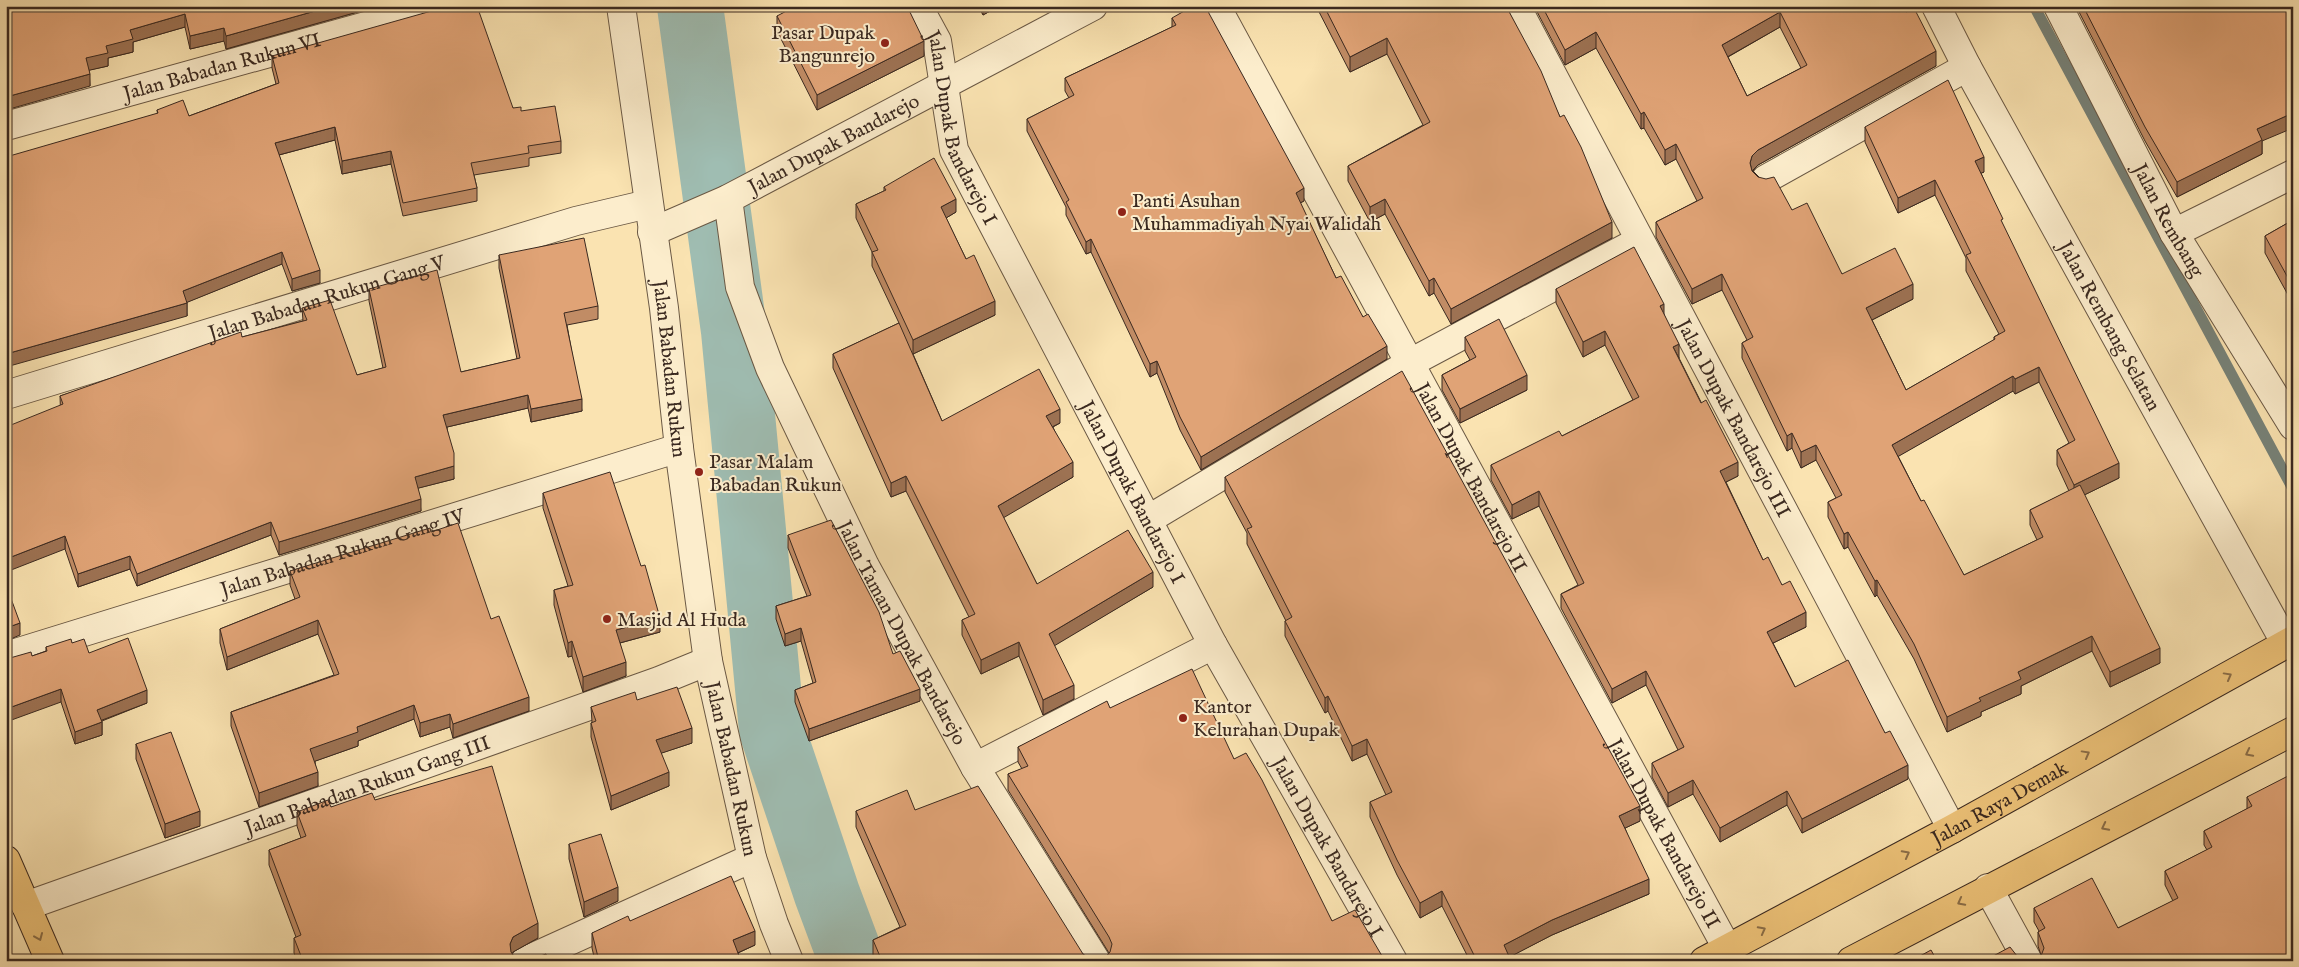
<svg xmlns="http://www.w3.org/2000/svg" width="2299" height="967" font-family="'IM FELL English',serif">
	<rect width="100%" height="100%" fill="#fae3b1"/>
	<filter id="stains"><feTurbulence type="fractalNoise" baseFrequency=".004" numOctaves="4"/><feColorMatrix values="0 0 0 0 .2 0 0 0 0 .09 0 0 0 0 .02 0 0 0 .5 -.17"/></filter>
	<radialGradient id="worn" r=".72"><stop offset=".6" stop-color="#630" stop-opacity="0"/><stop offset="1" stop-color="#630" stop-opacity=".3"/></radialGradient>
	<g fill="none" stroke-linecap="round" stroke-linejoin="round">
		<path stroke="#778278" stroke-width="11" d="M2034,6L2293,489"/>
		<path stroke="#9fbdb2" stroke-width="66" d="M690,6L734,331L772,730L827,894L852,961"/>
		<defs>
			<g id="street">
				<path id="s1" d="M621,6L664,308L679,448L708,661L752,858L774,924L789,961"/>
				<path id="s2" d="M918,6L937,41L954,150L1213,645L1393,961"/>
				<path id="s3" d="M1216,6L1727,948"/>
				<path id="s4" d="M1516,6L1952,829"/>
				<path id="s5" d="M1936,6L1967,67L2286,644"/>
				<path id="s6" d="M2058,6L2174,233L2293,426"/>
				<path id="s7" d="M6,126L438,6"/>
				<path d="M1766,179L1967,67"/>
				<path id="s8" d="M728,199L740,287L770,368L865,566L975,767L1096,961"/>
				<path id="s9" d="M652,232L728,199L1093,6"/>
				<path d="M2174,233L2293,174"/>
				<path id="s10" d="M6,395L576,221L648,204"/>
				<path d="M1149,519L1410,363L1639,241"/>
				<path id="s11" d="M6,656L679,448"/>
				<path d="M975,767L1213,645"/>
				<path d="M1988,888L2028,961"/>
				<path id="s12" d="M26,906L659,681L708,661"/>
				<path d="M525,961L752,858"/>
			</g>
			<path id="primary" d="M6,860L50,961"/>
			<g id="highway">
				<path id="s13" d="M1704,961L1952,829L2293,640"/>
				<path d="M1851,961L2293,731"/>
			</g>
		</defs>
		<use href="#street" stroke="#6a5844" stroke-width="30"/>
		<use href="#primary" stroke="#3a2920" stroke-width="30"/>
		<use href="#highway" stroke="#3a2920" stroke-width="30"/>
		<use href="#street" stroke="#fcedcc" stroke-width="28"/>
		<use href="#primary" stroke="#edc278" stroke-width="28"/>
		<use href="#highway" stroke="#edc278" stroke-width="28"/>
	</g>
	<g fill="#c18c65" stroke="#3a2920" fill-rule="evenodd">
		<path d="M6,6H379L226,49L224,41L190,49L185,27L133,42V52L108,58V66L89,70L90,86Z"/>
		<path d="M978,6H999L983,15Z"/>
		<path d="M1316,6H1506L1560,117L1612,238L1451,324L1434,293L1429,296L1385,214L1370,222L1348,181V166L1423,125L1387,54L1350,72Z"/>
		<path d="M1534,6H1903L1936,66L1758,165L1753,171L1792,210L1842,274L1913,299L1872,320L1906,390L1994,340V337L1999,334L1966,271V258L1935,195L1898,213L1865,142V127L1984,172L1981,173L2003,226L2119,478L2084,495L2160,663L2110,687L2092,651L2021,686V694L1981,712V716L1947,732L1914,659L1877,595L1875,597L1848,547L1844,549L1828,517V502L1836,498L1816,460L1801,468L1792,448L1787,451L1742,358V343L1747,340L1722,290L1692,304L1656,237V222L1697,201L1676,159L1665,165L1644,128L1641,129L1596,48L1565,65ZM1780,27L1801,68L1747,96L1728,57ZM2039,382L2069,443L2057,450V465L2069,491L2030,510V525L2037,540L1964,575L1921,501L1898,456L2013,391L2015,394Z"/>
		<path d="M2076,6H2293L2262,141V154L2177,197L2145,141Z"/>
		<path d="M777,16L924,56L817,110L777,31Z"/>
		<path d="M1172,18L1304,201L1300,203L1336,278L1363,317L1387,359L1201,470L1180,430L1157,373L1150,377L1091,252L1086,254L1066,215V207L1027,131V119L1069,98L1065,91V78L1172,27Z"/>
		<path d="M272,56L513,108L521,111L561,141V153L529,158V166L474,175L477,188V201L403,216L391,164L342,174L335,140L279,155L320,283L292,291L282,264L187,302V316L157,110L189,116L276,84L272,68Z"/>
		<path d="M884,187L956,212L946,218L966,259L995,315L913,354L942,421L1060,423L1053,427L1073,477L1003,517L1037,584L1153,587L1054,645L1074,699L1043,715L1019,656L981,674L962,635V620L969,617L906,491L891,497L833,368V354L899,323L872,266V252L856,218V204L884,191Z"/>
		<path d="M2293,220V304L2265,253V236Z"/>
		<path d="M499,255L598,306V319L567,325L582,411L531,422L528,408L447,427L454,479L418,488L421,511L279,555L271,535L137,586L130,569L78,587L65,549L60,396L242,337L303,321L302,308L357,375L383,368L369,301V289L461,372L517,359L499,268Z"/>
		<path d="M1556,289L1664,314L1679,358L1738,476L1726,482L1763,560L1782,585L1806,627L1773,643L1795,687L1908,779L1802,833L1787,805L1720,842L1693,794L1668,807L1652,777V763L1678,750L1646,685L1612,703L1561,608V594L1578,585L1539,506L1512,519L1491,480V465L1562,436L1633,400L1605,345L1583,357L1556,303Z"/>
		<path d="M1465,337L1527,390L1460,423L1442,390V375L1470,360L1465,351Z"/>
		<path d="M1225,477L1640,821L1625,828L1649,894L1552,935L1509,957L1511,961H1470L1442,906L1420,918L1397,875L1370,817V802L1386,795L1367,754L1352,761L1328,711L1325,713L1285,636V621H1286L1247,544V533L1225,492Z"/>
		<path d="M543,493L660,632L620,643L626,676L583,692L572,656L568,657L554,605V590L568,586L543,508Z"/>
		<path d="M431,532L491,619L529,711L453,738L450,727L420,737L414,719L358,741V746L315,761L318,786L259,807L231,726V712L334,675L318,634L227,670L220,643V629L295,599L290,585V571Z"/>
		<path d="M788,535L893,654L920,701L809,741L795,702V690L813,683L801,641L785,646L776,619V606L807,596L788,548Z"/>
		<path d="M72,643L89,653L147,703L102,721V735L75,744L61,702L32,656L46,651V647Z"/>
		<path d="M637,700L692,743L661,753L669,786L611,810L591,737V723L592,722L591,707Z"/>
		<path d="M1110,708L1234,759L1332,921L1104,959L1109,953L1008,790V774L1022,769L1018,762V747Z"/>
		<path d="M136,744L200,826L165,838L136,759Z"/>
		<path d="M2293,785V961L2036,960L2041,955L2038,946V932L2039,931L2034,922V908L2118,928L2173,901L2165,885V871L2207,850L2204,845V831L2247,809V797Z"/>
		<path d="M375,800L538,938L513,952L512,954L516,959L521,961H297L294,953V938L296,937L269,865V850L301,838L297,826V812L331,807Z"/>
		<path d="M915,810L1089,959L1097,961H875L873,955V940L900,927L856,827V811Z"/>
		<path d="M569,844L618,901L584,917L569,859Z"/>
		<path d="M630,921L755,945L738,953L741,961H595L592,948V933Z"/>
	</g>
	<g fill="#9d7253" stroke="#3a2920">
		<path d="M333,6H379L226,49V36Z"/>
		<path d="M983,6H999L983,15Z"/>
		<path d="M1780,12V27L1722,60V45Z"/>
		<path d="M185,14V27L133,42V52L108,58V66L86,71V58L130,30Z"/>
		<path d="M224,28V41L190,49V36Z"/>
		<path d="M1596,32V48L1565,65V50Z"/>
		<path d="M1387,38V54L1350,72V57Z"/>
		<path d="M924,41V56L817,110V95Z"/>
		<path d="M1936,51V66L1758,165L1752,171L1750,163L1752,156L1758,150Z"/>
		<path d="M90,74V86L6,110V97Z"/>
		<path d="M1644,112V128L1641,129V114Z"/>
		<path d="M2293,113V128L2262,141V154L2177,197V182L2257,129Z"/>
		<path d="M335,127V140L275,156V143Z"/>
		<path d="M1676,144V159L1665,165V150Z"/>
		<path d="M391,151V164L342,174V161Z"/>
		<path d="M1984,157V172L1975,176V161Z"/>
		<path d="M1935,180V195L1898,213V198Z"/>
		<path d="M1304,188V201L1296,205V193Z"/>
		<path d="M956,199V212L941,221V207Z"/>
		<path d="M1385,199V214L1370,222V207Z"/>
		<path d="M1612,222V238L1451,324V309Z"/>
		<path d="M1091,239V252L1086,254V242Z"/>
		<path d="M282,252V264L183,304V291Z"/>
		<path d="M320,270V283L292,291V279Z"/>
		<path d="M1722,274V290L1692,304V289Z"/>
		<path d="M1434,278V293L1429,296V281Z"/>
		<path d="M1913,284V299L1866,323V308Z"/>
		<path d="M995,301V315L913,354V340Z"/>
		<path d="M187,303V316L6,367V354Z"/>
		<path d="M1664,304V318L1660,306Z"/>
		<path d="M1605,331V345L1583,357V342Z"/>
		<path d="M1679,344V358L1673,347Z"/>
		<path d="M1387,346V359L1201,470V457Z"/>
		<path d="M1157,361V373L1150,377V364Z"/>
		<path d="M2039,367V382L2015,394V379Z"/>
		<path d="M1527,375V390L1460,423V409Z"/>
		<path d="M2013,376V391L1892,460V445Z"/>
		<path d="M528,395V408L443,428V415Z"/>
		<path d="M582,399V411L531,422V409Z"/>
		<path d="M1060,409V423L1046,430V416Z"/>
		<path d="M1792,433V448L1787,451V436Z"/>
		<path d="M1816,445V460L1801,468V452Z"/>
		<path d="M1073,462V477L998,521V506Z"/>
		<path d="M1738,462V476L1720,485V471Z"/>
		<path d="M2119,463V478L2074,500V485Z"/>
		<path d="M454,466V479L415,489V477Z"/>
		<path d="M906,476V491L891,497V483Z"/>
		<path d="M1539,491V506L1512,519V505Z"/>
		<path d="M421,499V511L279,555V542Z"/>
		<path d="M271,522V535L137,586V574Z"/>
		<path d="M1848,532V547L1844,549V534Z"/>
		<path d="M65,536V549L6,572V559Z"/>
		<path d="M130,556V569L78,587V574Z"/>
		<path d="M1153,572V587L1049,649V634Z"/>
		<path d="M1877,580V595L1875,597V581Z"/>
		<path d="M1806,612V627L1767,646V632Z"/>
		<path d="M660,618V632L616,644V630Z"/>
		<path d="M318,620V634L227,670V657Z"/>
		<path d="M20,623V635L6,641V628Z"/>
		<path d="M801,628V641L785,646V634Z"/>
		<path d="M2092,636V651L2021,686V694L1981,712V716L1947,732V717L1979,698L2018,672Z"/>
		<path d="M572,641V656L568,657V643Z"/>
		<path d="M1019,642V656L981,674V660Z"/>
		<path d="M2160,648V663L2110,687V672Z"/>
		<path d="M626,662V676L583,692V677Z"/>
		<path d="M1646,671V685L1612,703V689Z"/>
		<path d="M1074,685V699L1043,715V700Z"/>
		<path d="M61,689V702L6,722V709Z"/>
		<path d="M920,689V701L809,741V729Z"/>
		<path d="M147,690V703L97,722V710Z"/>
		<path d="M1328,696V711L1325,713V698Z"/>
		<path d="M529,697V711L453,738V724Z"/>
		<path d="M414,705V719L358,741V746L310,763V749L357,727Z"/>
		<path d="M450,714V727L420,737V723Z"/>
		<path d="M102,722V735L75,744V732Z"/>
		<path d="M692,728V743L656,755V740Z"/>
		<path d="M1367,739V754L1352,761V746Z"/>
		<path d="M1908,765V779L1802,833V819Z"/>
		<path d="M318,772V786L259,807V793Z"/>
		<path d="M669,772V786L611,810V796Z"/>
		<path d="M1693,780V794L1668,807V793Z"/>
		<path d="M1787,791V805L1720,842V828Z"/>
		<path d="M1640,806V821L1619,831V816Z"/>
		<path d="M200,811V826L165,838V824Z"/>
		<path d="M1649,879V894L1552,935L1504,960V945L1552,920Z"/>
		<path d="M618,887V901L584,917V902Z"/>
		<path d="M1442,891V906L1420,918V903Z"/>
		<path d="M538,923V938L513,952L510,959V944L513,937Z"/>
		<path d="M755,931V945L733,955V940Z"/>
	</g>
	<g fill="#e0a376" stroke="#3a2920" fill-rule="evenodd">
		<path d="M6,6H333L226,36L224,28L190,36L185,14L130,30L133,39L106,46L108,53L86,58L90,74L6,97Z"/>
		<path d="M445,6H477L513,108L521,107V111L555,106L561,141L528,146L529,153L471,163L477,188L403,203L391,151L342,161L335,127L275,143L320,270L292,279L282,252L183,291L187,303L6,354V157L158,113L157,110L183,100L189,116L279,83L272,56L442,8Z"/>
		<path d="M796,6H907L924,41L817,95L777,16Z"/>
		<path d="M1193,6H1205L1304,188L1296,193L1336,278L1341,276L1363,317L1368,314L1387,346L1201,457L1180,417L1157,361L1150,364L1091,239L1086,242L1066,202L1069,200L1027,119L1074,95L1065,78L1176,25L1172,18Z"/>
		<path d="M1324,6H1506L1541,71L1560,117L1564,115L1581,147L1612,222L1451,309L1434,278L1429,281L1385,199L1370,207L1348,166L1430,122L1387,38L1350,57Z"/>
		<path d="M1542,6H1903L1906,12L1914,8L1936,51L1758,150L1752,156L1750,163L1752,171L1758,177L1766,179L1774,177L1792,210L1807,203L1842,274L1895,248L1913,284L1866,308L1906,390L1995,339L1994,337L2005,331L1966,255L1971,253L1935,180L1898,198L1865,127L1948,80L1984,157L1975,161L2003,219L2001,220L2119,463L2074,485L2057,450L2075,440L2039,367L2015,379L2013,376L1892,445L1921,501L1924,500L1964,575L2043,537L2030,510L2080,485L2160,648L2110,672L2092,636L2018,672L2021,679L1979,698L1981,701L1947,717L1914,644L1877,580L1875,581L1848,532L1844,534L1828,502L1842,495L1816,445L1801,452L1792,433L1787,436L1742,343L1753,337L1722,274L1692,289L1656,222L1703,198L1676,144L1665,150L1644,112L1641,114L1596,32L1565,50ZM1780,12L1807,65L1747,96L1722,45Z"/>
		<path d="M2083,6H2293V113L2257,129L2262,140L2177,182L2145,127Z"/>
		<path d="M934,158L956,199L941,207L966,259L974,255L995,301L913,340L872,252L878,250L856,204L886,190L884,187Z"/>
		<path d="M2293,220V287L2265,236Z"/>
		<path d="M584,238L598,306L564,313L582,399L531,409L528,395L443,415L454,453V466L415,477L421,499L279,542L271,522L137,574L130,556L78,574L65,536L6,559V427L63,404L60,396L241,332L242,337L307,320L302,308L330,300L357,375L386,367L369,289L437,270L461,372L520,358L499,255Z"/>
		<path d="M1634,247L1664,304L1660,306L1679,344L1673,347L1701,403L1706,400L1738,462L1720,471L1763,560L1768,557L1782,585L1790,581L1806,612L1767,632L1795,687L1848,660L1885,733L1890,731L1908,765L1802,819L1787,791L1720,828L1693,780L1668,793L1652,763L1684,747L1646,671L1612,689L1561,594L1584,583L1539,491L1512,505L1491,465L1559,431L1562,436L1639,397L1605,331L1583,342L1556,289Z"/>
		<path d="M1499,319L1527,375L1460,409L1442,375L1476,357L1465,337Z"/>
		<path d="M899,323L942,421L1039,369L1060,409L1046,416L1073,462L998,506L1037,584L1128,530L1153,572L1049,634L1074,685L1043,700L1019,642L981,660L962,620L975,614L906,476L891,483L833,354Z"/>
		<path d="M1402,371L1640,806L1619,816L1649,879L1552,920L1504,945L1511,961H1477L1442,891L1420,903L1397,860L1370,802L1392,792L1367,739L1352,746L1328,696L1325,698L1285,621L1292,617L1247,529L1252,527L1225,477Z"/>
		<path d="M610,472L641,566L645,565L660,618L616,630L626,662L583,677L572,641L568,643L554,590L573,585L543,493Z"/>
		<path d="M831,520L879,612L893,654L900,651L920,689L809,729L795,690L816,682L801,628L785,634L776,606L811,595L788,535Z"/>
		<path d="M458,523L491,619L499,616L529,697L453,724L450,714L420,723L414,705L357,727L358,732L310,749L318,772L259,793L231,712L339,674L318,620L227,657L220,629L300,597L290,571L430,528L431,532Z"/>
		<path d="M6,585L20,623L6,628Z"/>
		<path d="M128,638L147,690L97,710L102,722L75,732L61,689L6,709V658H10L31,652L32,656L47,651L46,647L71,639L72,643L84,639L89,653Z"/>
		<path d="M1192,669L1234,759L1246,753L1262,780L1332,921L1355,910L1385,961H1097L1104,959L1110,952L1112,944L1109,937L1008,774L1028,766L1018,747L1107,701L1110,708Z"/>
		<path d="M677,687L692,728L656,740L669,772L611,796L591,723L596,721L591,707L635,692L637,700Z"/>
		<path d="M171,732L200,811L165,824L136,744Z"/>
		<path d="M492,766L538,923L513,937L510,944L511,952L516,959L521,961H453L452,958L446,961H303L294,938L301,935L269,850L306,836L297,812L328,800L331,807L372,793L375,800Z"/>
		<path d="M2288,776L2293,785V961H2035L2041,956L2044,948L2038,932L2045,928L2034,908L2092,878L2118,928L2178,898L2165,871L2212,847L2204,831L2252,806L2247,797Z"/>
		<path d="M978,786L1083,954L1089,959L1097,961H882L873,940L906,925L856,811L907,790L915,810Z"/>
		<path d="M601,834L618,887L584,902L569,844Z"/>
		<path d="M731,876L755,931L733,940L741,961H599L592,933L628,916L630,921Z"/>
		<path d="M2010,947L2021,961H1984Z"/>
		<path d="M1931,950L1937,961H1911Z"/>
		<path d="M546,954L548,961H527Z"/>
	</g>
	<defs><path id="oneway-chevron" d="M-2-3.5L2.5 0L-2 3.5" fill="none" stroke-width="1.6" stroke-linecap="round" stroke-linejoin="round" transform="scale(1.25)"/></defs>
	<g stroke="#8b6e48">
		<use href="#oneway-chevron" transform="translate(2228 676) rotate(-29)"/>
		<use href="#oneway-chevron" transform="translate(2249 753) rotate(153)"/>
		<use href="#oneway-chevron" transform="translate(2086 754) rotate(-29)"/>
		<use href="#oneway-chevron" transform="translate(2105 827) rotate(153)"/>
		<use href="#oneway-chevron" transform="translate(1906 854) rotate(-28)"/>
		<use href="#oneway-chevron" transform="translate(1961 902) rotate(152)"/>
		<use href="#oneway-chevron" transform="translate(1762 930) rotate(-28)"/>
		<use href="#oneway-chevron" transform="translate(39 937) rotate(67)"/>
	</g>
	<g fill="#8f2418" stroke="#fcedcc" stroke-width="2">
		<circle cx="885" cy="43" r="5"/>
		<circle cx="1122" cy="212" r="5"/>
		<circle cx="699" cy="472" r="5"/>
		<circle cx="607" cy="619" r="5"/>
		<circle cx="1183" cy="718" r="5"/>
	</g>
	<g text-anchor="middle" stroke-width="4" stroke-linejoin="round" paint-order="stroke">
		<g font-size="20" fill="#3a2920" stroke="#fcedcc" text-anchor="start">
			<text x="875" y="39" text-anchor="end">Pasar Dupak<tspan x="875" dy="23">Bangunrejo</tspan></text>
			<text x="1132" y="207">Panti Asuhan<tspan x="1132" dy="23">Muhammadiyah Nyai Walidah</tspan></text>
			<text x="709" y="468">Pasar Malam<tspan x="709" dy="23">Babadan Rukun</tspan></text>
			<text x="617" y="626">Masjid Al Huda</text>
			<text x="1193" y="713">Kantor<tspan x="1193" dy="23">Kelurahan Dupak</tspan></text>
		</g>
		<g font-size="20" fill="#3a2920" stroke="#fcedcc">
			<text dy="7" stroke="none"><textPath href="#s7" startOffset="224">Jalan Babadan Rukun VI</textPath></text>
			<text dy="7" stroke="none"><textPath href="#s2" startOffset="131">Jalan Dupak Bandarejo I</textPath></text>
			<text dy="7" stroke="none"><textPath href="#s9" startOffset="202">Jalan Dupak Bandarejo</textPath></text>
			<text dy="7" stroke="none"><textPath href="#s6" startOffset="241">Jalan Rembang</textPath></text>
			<text dy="7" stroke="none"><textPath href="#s10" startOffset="335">Jalan Babadan Rukun Gang V</textPath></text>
			<text dy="7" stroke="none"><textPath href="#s5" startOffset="364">Jalan Rembang Selatan</textPath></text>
			<text dy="7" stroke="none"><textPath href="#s1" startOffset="366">Jalan Babadan Rukun</textPath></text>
			<text dy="7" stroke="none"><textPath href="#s4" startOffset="466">Jalan Dupak Bandarejo III</textPath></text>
			<text dy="7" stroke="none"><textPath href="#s3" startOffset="536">Jalan Dupak Bandarejo II</textPath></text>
			<text dy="7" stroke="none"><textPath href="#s2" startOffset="536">Jalan Dupak Bandarejo I</textPath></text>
			<text dy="7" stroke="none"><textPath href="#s11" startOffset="352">Jalan Babadan Rukun Gang IV</textPath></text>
			<text dy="7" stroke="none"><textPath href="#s8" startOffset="471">Jalan Taman Dupak Bandarejo</textPath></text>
			<text dy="7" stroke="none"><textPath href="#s1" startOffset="771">Jalan Babadan Rukun</textPath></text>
			<text dy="7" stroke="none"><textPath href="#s12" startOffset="362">Jalan Babadan Rukun Gang III</textPath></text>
			<text dy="7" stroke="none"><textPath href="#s13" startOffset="335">Jalan Raya Demak</textPath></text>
			<text dy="7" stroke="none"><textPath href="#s3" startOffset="941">Jalan Dupak Bandarejo II</textPath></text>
			<text dy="7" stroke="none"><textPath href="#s2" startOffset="941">Jalan Dupak Bandarejo I</textPath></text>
		</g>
	</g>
	<rect width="2299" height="967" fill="none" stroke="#fae3b1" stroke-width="25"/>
	<rect x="8" y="8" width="2284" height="952" fill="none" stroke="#3a2920" stroke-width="2.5"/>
	<rect x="12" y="12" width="2274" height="942" fill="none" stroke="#3a2920"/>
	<rect width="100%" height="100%" filter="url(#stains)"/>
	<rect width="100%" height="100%" fill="url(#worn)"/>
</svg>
